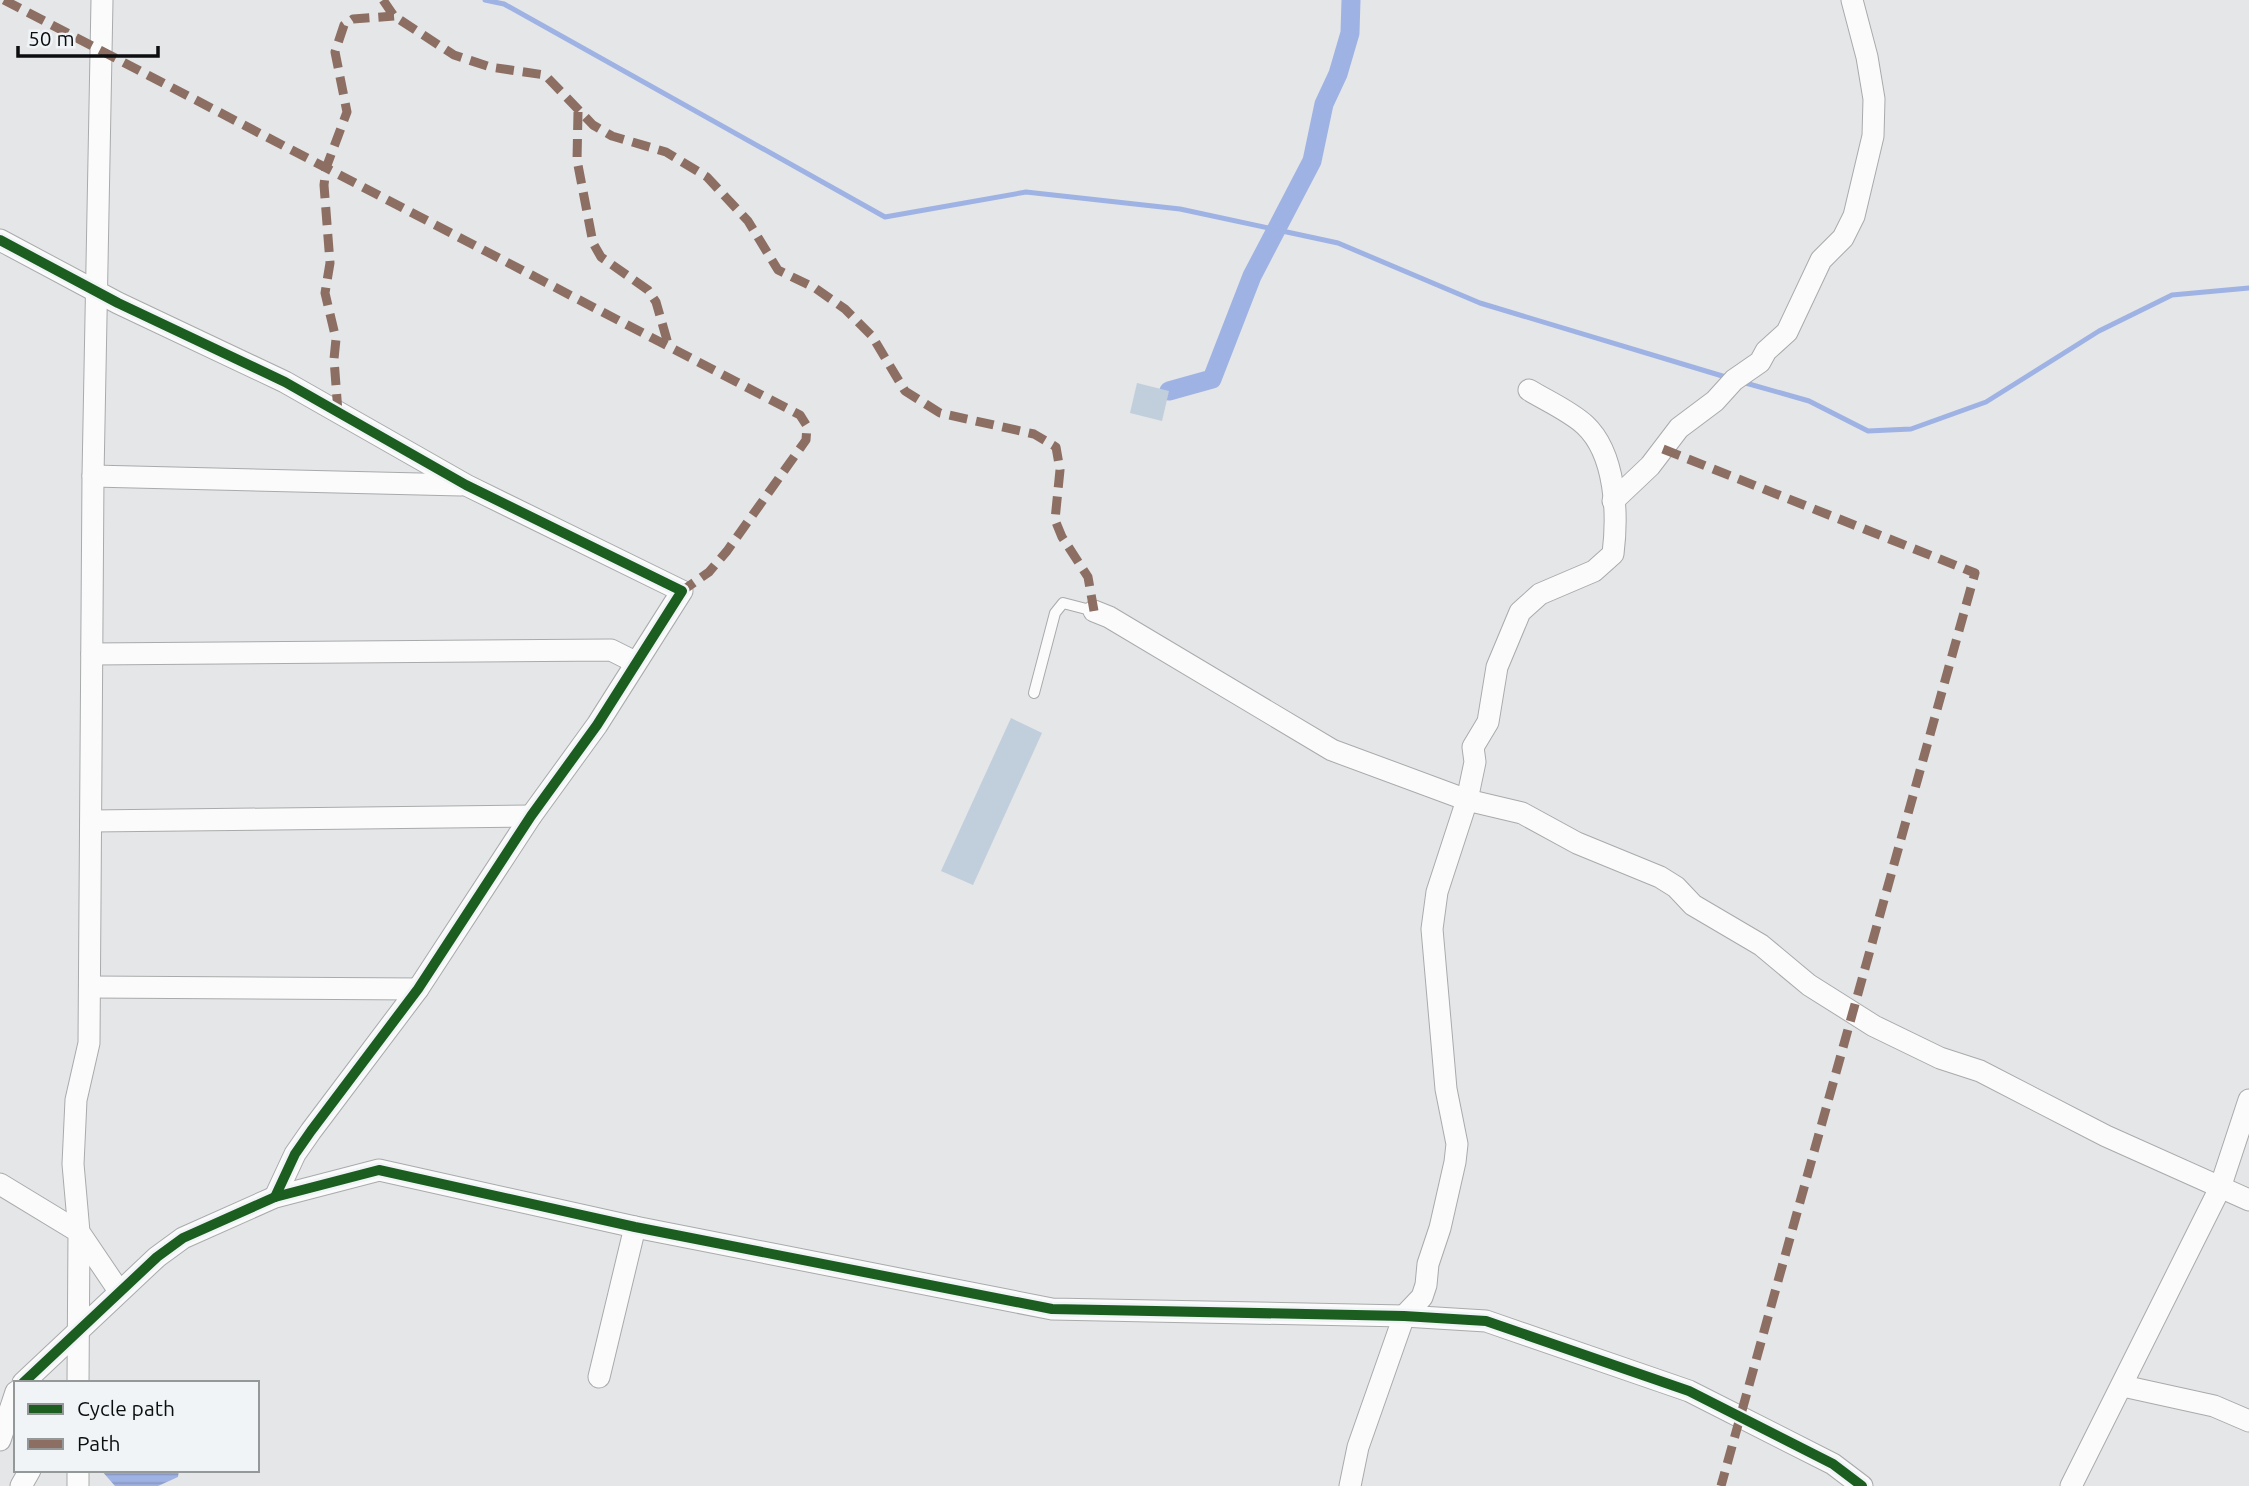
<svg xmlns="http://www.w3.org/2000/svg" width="2249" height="1486" font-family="Ubuntu,sans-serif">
	<defs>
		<pattern id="water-rules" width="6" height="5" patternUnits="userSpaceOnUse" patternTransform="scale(1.75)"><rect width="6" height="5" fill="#9fb2e4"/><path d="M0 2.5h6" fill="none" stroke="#8898c2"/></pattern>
	</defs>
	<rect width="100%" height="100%" fill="#e4e6e8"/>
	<path fill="url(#water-rules)" d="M101,1470H179L178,1477L158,1486H115Z"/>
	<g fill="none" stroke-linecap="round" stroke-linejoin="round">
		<g stroke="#9fb2e4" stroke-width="5">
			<path d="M485,0L504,4L885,217L1026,192L1180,209L1338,243L1480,303L1729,378"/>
			<path d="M1742,382L1809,401L1868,431L1911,429L1986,402L2099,331L2172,295L2249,288"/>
		</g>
		<path stroke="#9fb2e4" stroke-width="19" d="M1169,391L1212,379L1252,276L1312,161L1324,104L1338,74L1350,33L1351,0"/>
	</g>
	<g fill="#c1cedb">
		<path d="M1137,383L1169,391L1162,421L1130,413Z"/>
		<path d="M1011,718L1042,733L973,885L941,871Z"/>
	</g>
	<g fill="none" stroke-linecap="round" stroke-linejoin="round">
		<defs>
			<path id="service" d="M1034,693L1055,613L1063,603L1094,611"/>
			<g id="minor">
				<path d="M102,0L93,476L89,1043L76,1100L73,1164L79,1232L119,1291"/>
				<path d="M0,240L118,303L285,382L466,485L682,591L597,725L531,816L418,989L311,1131L295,1154L275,1197"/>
				<path d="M93,476L461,485"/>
				<path d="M1613,501L1650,466L1679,428L1715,401L1734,380L1760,362L1766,351L1787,332L1821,260L1843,238L1854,216L1873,136L1874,99L1867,57L1852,0"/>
				<path d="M1094,611L1109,617L1332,750L1467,800L1522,813L1577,843L1660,877L1676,887L1693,905L1761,945L1809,985L1874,1026L1940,1058L1980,1071L2106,1136L2249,1200"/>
				<path d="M92,654L611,650L635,662"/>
				<path d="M91,821L531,816"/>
				<path d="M90,987L418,989"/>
				<path d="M0,1184L79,1232L78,1383"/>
				<path d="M599,1377L635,1227"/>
				<path d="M23,1383L157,1257L183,1238L275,1197L379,1170L635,1227L1052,1309L1404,1316L1486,1321L1689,1391L1833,1464L1862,1486"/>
				<path d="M2123,1386L2214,1406L2249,1421"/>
				<path d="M0,1440L16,1392"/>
				<path d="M21,1486L30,1470"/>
				<path d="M78,1486V1470"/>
				<path d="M1350,1486L1358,1447L1404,1316L1422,1297L1426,1285L1428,1264L1440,1228L1455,1162L1457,1144L1446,1089L1432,929L1437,892L1467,800L1475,762L1473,747L1488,722L1497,667L1520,612L1540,594L1594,571L1613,554C1618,514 1616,454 1585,425C1570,411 1547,401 1529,390"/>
				<path d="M2071,1486L2220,1188L2249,1100"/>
			</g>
		</defs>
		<use href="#service" stroke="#a9aaab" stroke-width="12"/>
		<use href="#minor" stroke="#a9aaab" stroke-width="23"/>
		<use href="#service" stroke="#fbfbfc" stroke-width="10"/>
		<use href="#minor" stroke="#fbfbfc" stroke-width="21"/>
		<g stroke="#8d6e63" stroke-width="9" stroke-dasharray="18 9" stroke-linecap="butt">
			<path d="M4,0L800,415L807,426L806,440L727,551L709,572L682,591"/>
			<path d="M383,0L394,16L454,55L490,67L545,75L593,125L612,136L666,152L707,177L748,221L778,270L815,288L845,309L872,336L905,391L940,413L1034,434L1056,447L1060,470L1055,520L1062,537L1088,577L1094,611"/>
			<path d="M578,112L577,160L593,243L601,257L648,290L656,302L669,347"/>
			<path d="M338,412L334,359L336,339L325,293L330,263L324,185L326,168L347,112L335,52L344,25L353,19L394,16"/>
			<path d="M1663,449L1975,573L1721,1486"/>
		</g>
		<defs>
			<g id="cycleway">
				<path d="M0,240L118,303L285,382L466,485L682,591L597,725L531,816L418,989L311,1131L295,1154L275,1197"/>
				<path d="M23,1383L157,1257L183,1238L275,1197L379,1170L635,1227L1052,1309L1404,1316L1486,1321L1689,1391L1833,1464L1862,1486"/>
			</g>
		</defs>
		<use href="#cycleway" stroke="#f0f4f6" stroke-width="15"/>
		<use href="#cycleway" stroke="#1b5e20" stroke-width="10"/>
	</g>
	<rect x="14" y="1381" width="245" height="91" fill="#f0f4f6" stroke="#959899" stroke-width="2"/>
	<rect x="28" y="1404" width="35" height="10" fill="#1b5e20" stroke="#959899" stroke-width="2"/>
	<text x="77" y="1416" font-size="21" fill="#0c0d0e">Cycle path</text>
	<rect x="28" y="1439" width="35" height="10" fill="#8d6e63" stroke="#959899" stroke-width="2"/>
	<text x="77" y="1451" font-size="21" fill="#0c0d0e">Path</text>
	<path d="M18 46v10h140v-10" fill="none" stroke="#0c0d0e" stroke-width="3.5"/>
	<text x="28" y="46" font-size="21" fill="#0c0d0e" stroke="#f0f4f6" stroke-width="5" paint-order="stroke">50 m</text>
</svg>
